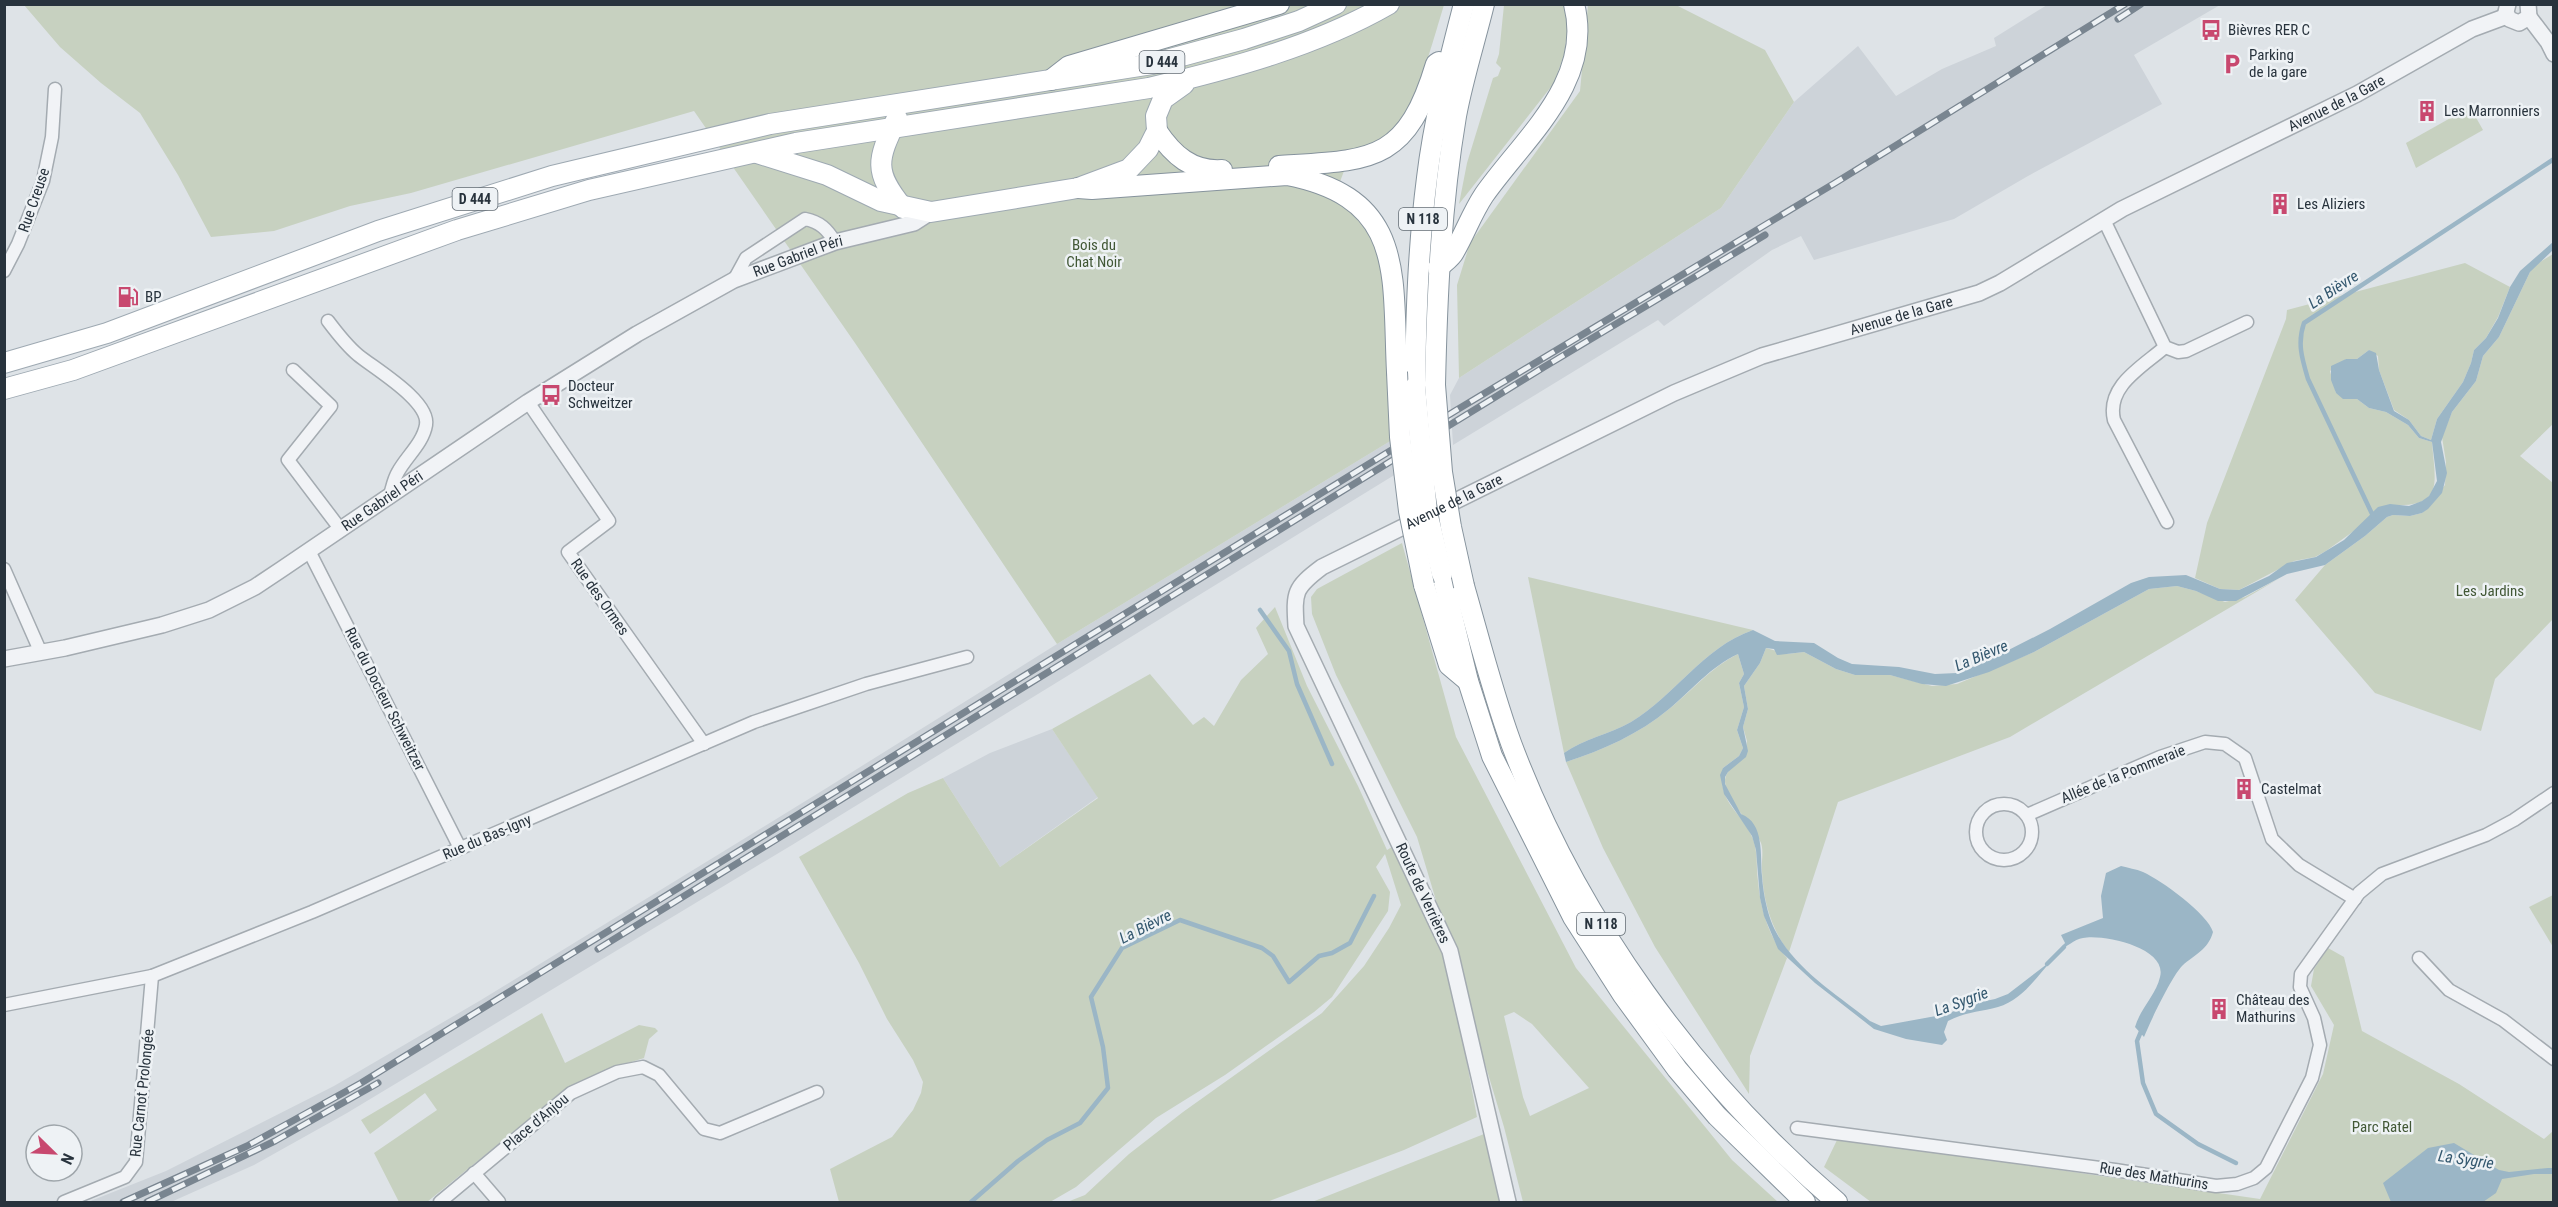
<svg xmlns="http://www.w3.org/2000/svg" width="2558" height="1207" font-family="'Roboto Condensed',sans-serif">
	<rect width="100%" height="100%" fill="#dee3e7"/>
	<g fill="#cdd3d9">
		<path d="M2047,5H2220L2134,55L2162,104L2028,176L1954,219L1814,260L1801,236L1772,250L1664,326L1658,320L1453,445L1450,395L1459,378L1721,208L1794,102L1858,46L1896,96L1942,69L1996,46L1994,38Z"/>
		<path d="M1392,440L1396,474L792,845L347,1113L254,1165L171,1202H88L166,1171L334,1086L481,1000L825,789L1057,644Z"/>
		<path d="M1052,729L1098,797L1000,867L943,778L990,753Z"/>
	</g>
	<g fill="#c7d1c0" fill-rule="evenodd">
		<path d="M24,5H1444C1436,30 1412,121 1393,135C1382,144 1363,149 1350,155L1335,195L1366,222L1384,256L1392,440L1057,644L855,343L694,111L411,193L350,206L274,231L211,237L178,175L140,113L101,83L60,47Z"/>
		<path d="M1504,5H1565L1568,26L1564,55L1554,83L1459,204L1467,163L1493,78L1498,76L1501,68L1496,63L1499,54Z"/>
		<path d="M1588,5H1676L1765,50L1794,102L1721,208L1459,378L1457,285L1470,243L1580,91Z"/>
		<path d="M2470,107L2483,130L2416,168L2406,143Z"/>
		<path d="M2553,254V424L2520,456L2553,483V619L2495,679L2481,731L2375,693L2295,600L2325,565L2365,536L2387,517L2393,515L2410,516L2422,513L2445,485L2446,462L2442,437L2452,412L2476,381L2483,356L2499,337L2530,272L2535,265Z"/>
		<path d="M2465,263L2510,287L2498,317L2486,338L2474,350L2471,363L2463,382L2437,419L2431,440L2421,436L2409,420L2394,410L2379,370L2378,356L2369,350L2357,359H2346L2330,371L2336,393L2357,399L2369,408L2386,412L2408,425L2419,438L2432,442C2435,483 2445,508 2390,505L2326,551L2315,557L2294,561L2239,590L2220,589L2195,578L2207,523L2286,319L2287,310Z"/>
		<path d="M1402,543L1456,737L1576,968L1732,1160L1778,1202H1523L1504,1127L1417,837L1336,675L1312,614L1311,597L1317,589ZM1514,1012L1532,1024L1589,1088L1530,1116L1523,1097L1504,1016Z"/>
		<path d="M1528,577L1753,630C1702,648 1676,695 1631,722C1610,734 1583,739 1564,753Z"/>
		<path d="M2280,578L2010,737L1838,802L1789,952C1771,929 1763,900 1762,871C1761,863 1764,851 1761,843C1755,826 1724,799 1725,780C1726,769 1738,763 1745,757L1747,741L1743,727L1748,709L1744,686L1760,663L1766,648L1787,654L1804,652L1836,669L1855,675H1890L1932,686L1957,684L2034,652L2149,589L2177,586L2196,591L2225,602L2245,597Z"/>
		<path d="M1275,607L1307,686L1358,786L1387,850L1395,845L1447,955L1477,1117L1404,1150L1267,1202H1067L1085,1195L1129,1154L1183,1112L1322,1013L1364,966L1389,928L1401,905L1385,854L1376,867L1390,892L1388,911L1332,997L1314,1012L1225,1075L1156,1118L1076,1187L1050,1202H839L830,1169L892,1137L913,1110L921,1093L923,1082L913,1060L887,1019L859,963L799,857L908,793L943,778L1000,867L1098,798L1052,729L1150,674L1193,725L1204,717L1214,726L1241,680L1268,654L1256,628Z"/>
		<path d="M1738,654L1744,674L1739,683L1744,707L1737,730L1743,748L1739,756L1723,768C1717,804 1742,811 1753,839C1758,852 1756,866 1758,881C1760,907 1769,939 1787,958L1750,1056L1749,1094L1655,947L1603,848L1566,762C1603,750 1639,734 1669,709C1693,690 1710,668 1738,654Z"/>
		<path d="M2553,895V947L2529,907Z"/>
		<path d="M2328,948L2344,957L2362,1031L2459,1084L2544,1139L2553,1131V1202H1871L1824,1167L1838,1138L2260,1199L2323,1074L2334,1025L2311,986L2314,969Z"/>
		<path d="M542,1013L565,1063L639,1025L655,1028L658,1031L649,1039L644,1058L606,1070L569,1087L427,1202H399L374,1153L437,1110L425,1093L370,1134L361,1120Z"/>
		<path d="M1484,1134L1500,1202H1312Z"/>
	</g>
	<g fill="#9bb6c6">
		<path d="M2553,242V250L2530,272L2499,337L2483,356L2476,381L2452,412L2441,442L2447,473L2442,493L2428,509L2422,513L2410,516L2393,515L2387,517L2365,536L2325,565L2287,574L2236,601H2218L2196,591L2177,586L2149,589L2034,652L1989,672L1946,686L1922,684L1890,675H1855L1836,669L1804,652L1777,655L1774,649L1766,648L1760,663L1744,686L1748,709L1743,727L1748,751L1746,757L1728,772L1725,777V784L1741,814C1765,823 1760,856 1762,876C1763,891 1766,907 1771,921C1788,965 1835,993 1870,1021L1881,1026L1947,1014L1971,1004L1995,999L2008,994L2051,961C2036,978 2021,1001 1998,1007C1980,1012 1965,1012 1948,1021L1944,1032L1947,1040L1942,1045L1906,1039L1874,1029L1815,983L1778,949L1764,916L1760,898L1756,850L1752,836L1724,794L1720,775L1723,768L1739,756L1743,748L1737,730L1744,707L1739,683L1744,674L1738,654C1710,667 1692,690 1669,709C1639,734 1603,750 1566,762L1564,753C1583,739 1610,734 1631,722C1676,695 1702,648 1753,630L1775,641L1814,643L1838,658L1852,664L1899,667L1935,674L1957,673L1985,662L2050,629L2131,583L2149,577L2186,575L2220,589L2239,590L2269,576L2287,563L2316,557L2344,540L2378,507L2390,504L2409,506L2422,501L2429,496L2437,481L2432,442L2419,438L2408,425L2386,412L2369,408L2357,399H2343L2336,393L2331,380V366L2346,359H2357L2369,350L2376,353L2379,370L2394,411L2409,420L2421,436L2431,440L2437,419L2463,382L2471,363L2474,350L2486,338L2498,318L2510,287L2520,271Z"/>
		<path d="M2121,866C2128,868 2136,869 2143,872C2161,880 2208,914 2213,932C2208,950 2195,954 2182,966C2171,978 2151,1020 2144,1037L2135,1027C2140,1009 2156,995 2160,977C2168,948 2104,934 2083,938C2074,939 2066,948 2059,950L2065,943L2061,935L2103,918L2101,896L2106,873Z"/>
		<path d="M2454,1143L2499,1170L2509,1172L2548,1168H2553V1174H2534L2502,1179L2496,1193L2483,1202H2391L2383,1183L2428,1148Z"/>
	</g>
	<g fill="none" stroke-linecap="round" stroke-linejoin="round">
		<g stroke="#9bb6c6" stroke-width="4.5">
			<path d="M2374,518L2308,379C2302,359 2297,343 2304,323L2554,159"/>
			<path d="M1260,610L1289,651L1297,684L1332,764"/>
			<path d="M2047,964L2064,947"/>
			<path d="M2142,1029L2137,1041L2143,1083L2156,1114L2198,1144L2236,1163"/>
			<path d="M971,1202L1018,1161L1047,1140L1080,1123L1108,1088L1103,1047L1091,997L1122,948L1180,920L1262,948L1273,956L1289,982L1319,956L1332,953L1350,943L1374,896"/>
		</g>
		<defs>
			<g id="minor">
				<path d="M2104,220L2165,347L2178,352L2186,351L2247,322"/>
				<path d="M4,271L18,244L43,181L52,137L55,89"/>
				<path d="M734,280L746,258L805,219C820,222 827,229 835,242"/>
				<path d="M328,321C337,333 346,345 358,355C375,369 430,401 426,425C423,443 406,457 398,472C393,480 392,490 389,498"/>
				<path d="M2165,347C2142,367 2106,386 2114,420L2167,522"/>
				<path d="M293,370L331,406L288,460L341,530"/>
				<path d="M528,402L609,521L568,552L704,744"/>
				<path d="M309,551L460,848"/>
				<path d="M4,569L41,653"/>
				<circle cx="2004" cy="832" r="28"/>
				<path d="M2027,815L2160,757L2205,742L2225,744L2245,758L2272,839L2299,865L2355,899"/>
				<path d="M2419,958L2449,990L2503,1020L2554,1059"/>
				<path d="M4,1005L152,976L312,912L754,722L866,684L967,657"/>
				<path d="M1797,1128L2115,1170L2216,1186L2237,1184L2254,1178L2266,1168L2312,1078L2320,1045L2314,1018L2300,987L2301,974L2359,893L2382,874L2486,835L2514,820L2554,793"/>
				<path d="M474,1173L499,1202"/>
				<path d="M64,1202L125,1177L136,1162L152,976"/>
				<path d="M440,1202L571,1093L617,1072L643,1067L659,1075L704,1129L720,1133L817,1092"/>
			</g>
			<g id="tertiary">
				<path d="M2508,4L2506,12L2509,19L2519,23L2529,17L2528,4"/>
				<path d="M2529,17L2548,42L2554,54"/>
				<path id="s1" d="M4,659L65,648L162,625L209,610L255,587L282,569L528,402L637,334L734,280L835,242L914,223L931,212"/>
				<path id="s2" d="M1508,1202L1450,951L1296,626C1294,592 1294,588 1322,567L1674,393L1762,356L1979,293L2000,283L2122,209L2357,94L2472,29L2507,16"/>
			</g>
			<g id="primary">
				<path d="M897,118C878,159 872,170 903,208"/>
				<path d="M757,153L827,175L881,201L931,212L1078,188L1129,169L1148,149L1157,131L1156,116L1163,99L1184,84"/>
				<path d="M4,363L107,333L378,231L552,176L770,124L1152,64L1244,39L1299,21L1336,4"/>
				<path d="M4,389L73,370L457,230L589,190L796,143L1149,88C1230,69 1316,46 1389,4"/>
			</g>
			<g id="trunk">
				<path d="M1051,80L1069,66L1279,4"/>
				<path d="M1157,131C1173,155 1192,172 1222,170"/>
				<path d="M1279,166C1371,160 1406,164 1436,64L1439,62"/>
				<path d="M1078,188L1092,189L1287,175C1406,198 1392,274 1397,372"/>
				<path d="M1438,268C1443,263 1451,258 1454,252C1465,233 1472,213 1484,195C1524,138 1594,82 1574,4"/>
				<path d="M1435,385C1437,295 1441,205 1456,116C1463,78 1475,41 1484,4"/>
				<path d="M1415,387C1416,318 1418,248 1427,178C1434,119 1449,62 1464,4"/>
				<path d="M1442,574L1468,681L1492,756L1573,917L1623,995L1677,1069L1717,1116L1805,1202"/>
				<path d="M1424,585L1449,665L1468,681"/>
				<path d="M1464,586C1479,638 1492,691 1511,743C1577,919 1694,1080 1837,1202"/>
			</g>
		</defs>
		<use href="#minor" stroke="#a4abb1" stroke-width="15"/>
		<use href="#tertiary" stroke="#a4abb1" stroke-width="18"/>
		<use href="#primary" stroke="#9ea9b2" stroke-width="22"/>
		<use href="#trunk" stroke="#86939d" stroke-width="22"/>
		<use href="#minor" stroke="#f1f3f6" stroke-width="12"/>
		<use href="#tertiary" stroke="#f1f3f6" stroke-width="15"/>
		<use href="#primary" stroke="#fff" stroke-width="20"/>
		<use href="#trunk" stroke="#fff" stroke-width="20"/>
		<defs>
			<g id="rail">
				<path d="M2118,19L2141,4"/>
				<path d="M598,949L1544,367L1765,235"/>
				<path d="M123,1202L247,1146L361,1083L1455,411L1835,183L2125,4"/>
				<path d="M147,1202L275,1141L378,1083"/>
			</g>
		</defs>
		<use href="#rail" stroke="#798590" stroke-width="7"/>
		<use href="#rail" stroke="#eef2f5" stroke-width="4.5" stroke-dasharray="14" stroke-linecap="butt"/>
		<defs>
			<g id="trunk-bridge">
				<path d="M1397,372L1400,437L1409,511L1424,585"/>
				<path d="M1435,385L1442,472L1451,527L1464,586"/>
				<path d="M1415,387L1427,512L1442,574"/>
			</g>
		</defs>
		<use href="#trunk-bridge" stroke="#86939d" stroke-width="22" stroke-linecap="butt"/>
		<use href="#trunk-bridge" stroke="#fff" stroke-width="20"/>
	</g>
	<defs>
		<symbol id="bus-bare" viewBox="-9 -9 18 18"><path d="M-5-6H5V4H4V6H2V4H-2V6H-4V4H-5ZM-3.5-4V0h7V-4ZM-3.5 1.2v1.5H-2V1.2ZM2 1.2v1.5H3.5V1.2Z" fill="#c8486f" stroke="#eef2f5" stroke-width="2.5" paint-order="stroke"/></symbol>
		<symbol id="parking-bare" viewBox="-9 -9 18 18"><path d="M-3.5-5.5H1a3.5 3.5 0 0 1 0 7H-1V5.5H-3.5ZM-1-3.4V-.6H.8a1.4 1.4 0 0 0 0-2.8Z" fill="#c8486f" stroke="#eef2f5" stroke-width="2.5" paint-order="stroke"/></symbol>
		<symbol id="building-bare" viewBox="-9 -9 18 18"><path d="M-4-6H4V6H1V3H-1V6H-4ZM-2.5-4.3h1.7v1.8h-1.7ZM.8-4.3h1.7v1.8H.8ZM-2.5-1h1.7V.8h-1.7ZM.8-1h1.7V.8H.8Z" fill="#c8486f" stroke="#eef2f5" stroke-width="2.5" paint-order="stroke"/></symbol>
		<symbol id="fuel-bare" viewBox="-9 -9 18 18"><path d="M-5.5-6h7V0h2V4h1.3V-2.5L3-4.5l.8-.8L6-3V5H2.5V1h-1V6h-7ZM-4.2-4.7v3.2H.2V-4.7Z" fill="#c8486f" stroke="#eef2f5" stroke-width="2.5" paint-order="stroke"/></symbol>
	</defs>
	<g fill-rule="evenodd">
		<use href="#bus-bare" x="2196" y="15" width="30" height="30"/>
		<use href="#parking-bare" x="2217" y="49" width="30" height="30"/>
		<use href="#building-bare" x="2412" y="96" width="30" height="30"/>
		<use href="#building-bare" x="2265" y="189" width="30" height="30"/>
		<use href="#fuel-bare" x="113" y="282" width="30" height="30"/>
		<use href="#bus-bare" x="536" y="380" width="30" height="30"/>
		<use href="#building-bare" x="2229" y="774" width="30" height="30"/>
		<use href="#building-bare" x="2204" y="994" width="30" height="30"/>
	</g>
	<g text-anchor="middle" stroke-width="5" stroke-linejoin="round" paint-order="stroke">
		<g fill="#eef2f5" stroke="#636c74" stroke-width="1.5">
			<rect x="1139.5" y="51" width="45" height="22" rx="4.5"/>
			<rect x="452.5" y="188" width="45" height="22" rx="4.5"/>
			<rect x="1399" y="208" width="48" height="22" rx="4.5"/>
			<rect x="1577" y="913" width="48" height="22" rx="4.5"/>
		</g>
		<g font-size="14" font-weight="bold" fill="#28333d">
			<text x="1162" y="67">D 444</text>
			<text x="475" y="204">D 444</text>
			<text x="1423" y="224">N 118</text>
			<text x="1601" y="929">N 118</text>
		</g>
		<g font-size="15" fill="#28333d" stroke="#eef2f5" text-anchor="start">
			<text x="2228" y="35">Bièvres RER C</text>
			<text x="2249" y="60">Parking<tspan x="2249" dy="17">de la gare</tspan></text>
			<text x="2444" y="116">Les Marronniers</text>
			<text x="2297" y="209">Les Aliziers</text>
			<text x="145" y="302">BP</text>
			<text x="568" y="391">Docteur<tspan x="568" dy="17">Schweitzer</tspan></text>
			<text x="2261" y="794">Castelmat</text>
			<text x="2236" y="1005">Château des<tspan x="2236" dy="17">Mathurins</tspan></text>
		</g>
		<g font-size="15" fill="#28333d" stroke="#eef2f5">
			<text dy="5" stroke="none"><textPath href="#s2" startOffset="1806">Avenue de la Gare</textPath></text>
			<text transform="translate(34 200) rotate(-71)" y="5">Rue Creuse</text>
			<text dy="5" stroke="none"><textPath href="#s1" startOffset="900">Rue Gabriel Péri</textPath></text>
			<text dy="5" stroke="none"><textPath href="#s2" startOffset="1320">Avenue de la Gare</textPath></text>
			<text dy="5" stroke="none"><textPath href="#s1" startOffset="416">Rue Gabriel Péri</textPath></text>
			<text dy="5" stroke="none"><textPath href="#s2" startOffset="834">Avenue de la Gare</textPath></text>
			<text transform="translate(600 597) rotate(55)" y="5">Rue des Ormes</text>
			<text transform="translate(385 699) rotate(63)" y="5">Rue du Docteur Schweitzer</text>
			<text transform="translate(2123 774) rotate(-22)" y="5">Allée de la Pommeraie</text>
			<text transform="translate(487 837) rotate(-23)" y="5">Rue du Bas-Igny</text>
			<text transform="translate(1423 893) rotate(65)" y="5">Route de Verrières</text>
			<text transform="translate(142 1093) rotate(-84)" y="5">Rue Carnot Prolongée</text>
			<text transform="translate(536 1122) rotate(-40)" y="5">Place d'Anjou</text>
			<text transform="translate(2154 1176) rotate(9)" y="5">Rue des Mathurins</text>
		</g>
		<g font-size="15" fill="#425836" stroke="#eef2f5">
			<text x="1094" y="250">Bois du<tspan x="1094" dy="17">Chat Noir</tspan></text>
			<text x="2490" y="596">Les Jardins</text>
			<text x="2382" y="1132">Parc Ratel</text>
		</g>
		<g font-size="16" font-style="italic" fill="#34586f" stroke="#eef2f5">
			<text transform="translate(2333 289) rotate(-33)" y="6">La Bièvre</text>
			<text transform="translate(1981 655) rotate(-23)" y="6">La Bièvre</text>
			<text transform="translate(1145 926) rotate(-27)" y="6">La Bièvre</text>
			<text transform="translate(1961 1001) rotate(-20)" y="6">La Sygrie</text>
			<text transform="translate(2466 1159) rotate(8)" y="6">La Sygrie</text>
		</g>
	</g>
	<rect width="2558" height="1207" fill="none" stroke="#28333d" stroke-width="12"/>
	<g transform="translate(54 1153) rotate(114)"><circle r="28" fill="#eef2f5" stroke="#9fa6ab" stroke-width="1.5"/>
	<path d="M0-4.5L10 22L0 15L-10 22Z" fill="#c8486f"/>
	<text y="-9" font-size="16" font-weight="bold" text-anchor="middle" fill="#28333d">N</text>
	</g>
</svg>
